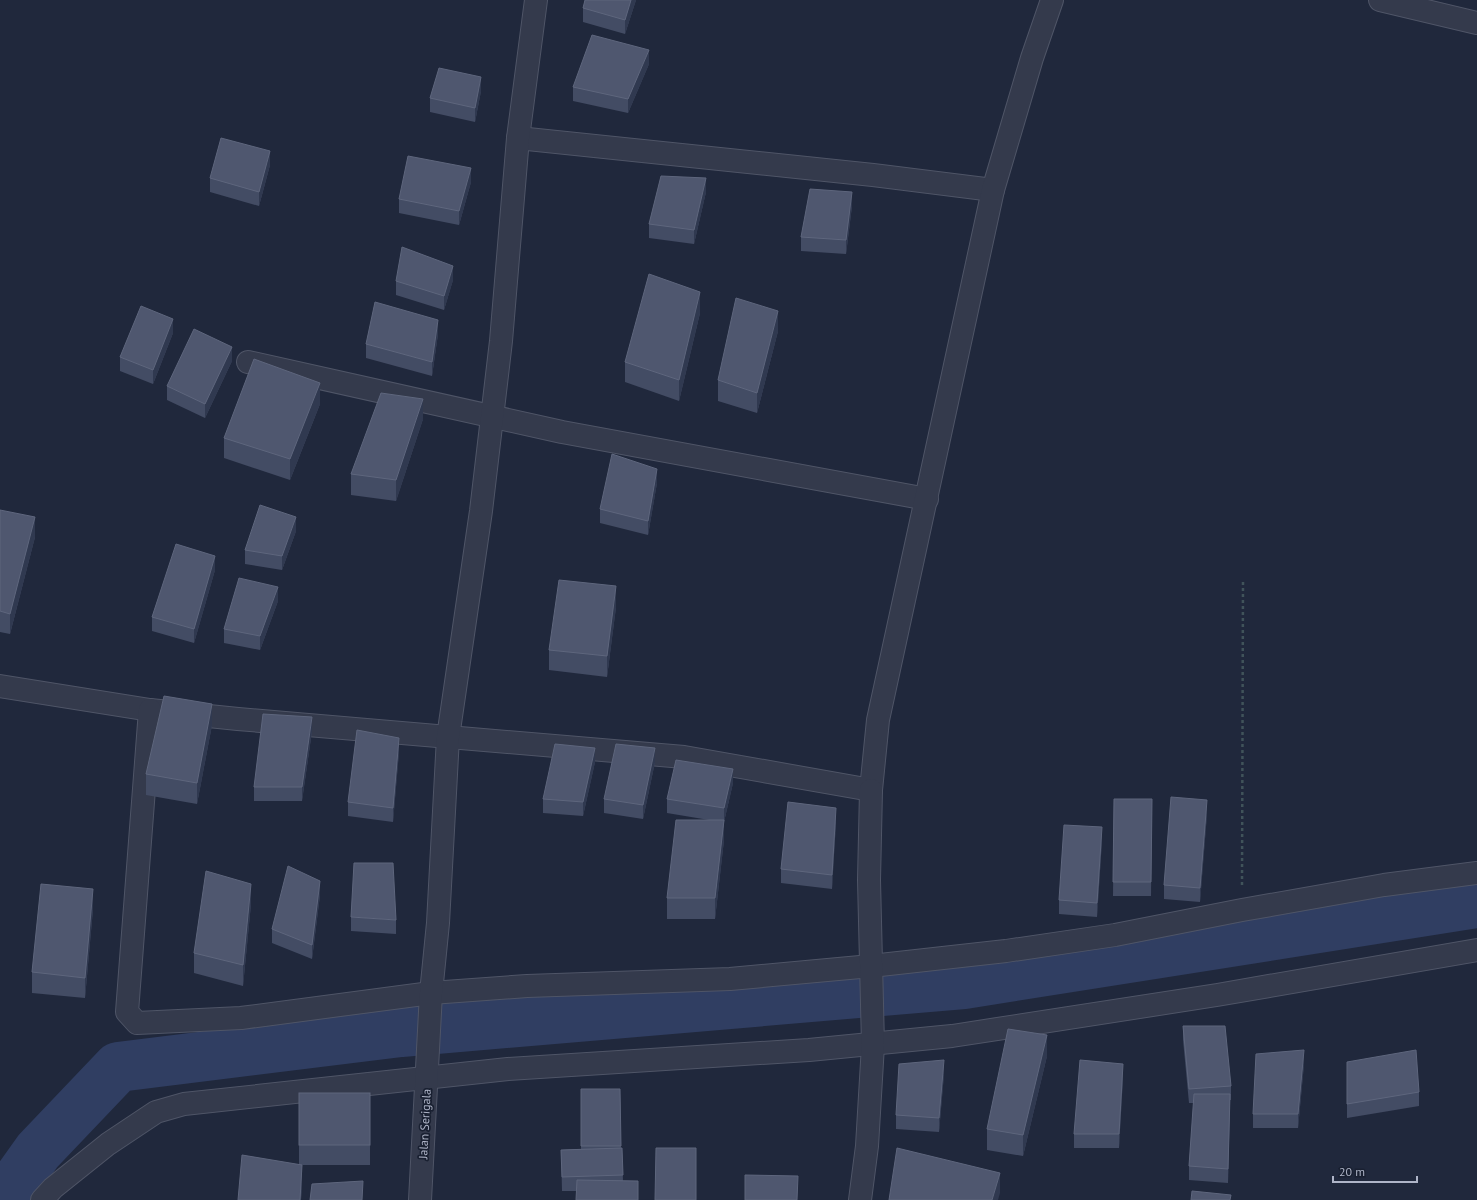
<svg xmlns="http://www.w3.org/2000/svg" width="1477" height="1200" font-family="'PT Sans',sans-serif">
	<rect width="100%" height="100%" fill="#20283c"/>
	<g fill="none" stroke-linecap="round" stroke-linejoin="round">
		<path stroke="#303e62" stroke-width="50" d="M3,1200L38,1151L118,1067L401,1032L964,984L1477,903"/>
		<defs>
			<g id="minor">
				<path d="M1380,0L1477,23"/>
				<path d="M518,138L873,175L993,190"/>
				<path d="M248,362L562,432L927,499"/>
				<path d="M0,686L150,710L238,719L684,757L871,790L878,720L993,190L1032,58L1052,0"/>
				<path d="M150,710L127,1012L137,1023L241,1018L431,993L527,986L730,979L871,966L1006,951L1115,935L1242,910L1384,885L1477,873"/>
				<path d="M42,1200L53,1188L108,1144L156,1112L184,1104L508,1069L809,1050L952,1036L1217,995L1477,950"/>
				<path d="M420,1200L431,993L438,923L448,737L481,511L501,341L518,138L536,0"/>
				<path d="M860,1200L867,1146L873,1045L869,880L871,790"/>
			</g>
		</defs>
		<use href="#minor" stroke="#4f5567" stroke-width="24"/>
		<path stroke="#40535a" stroke-width="2.5" stroke-dasharray="3 3" stroke-linecap="butt" d="M1242,885L1243,582"/>
		<use href="#minor" stroke="#343a4c" stroke-width="22"/>
	</g>
	<g fill="#434c64">
		<path d="M585,0H636L625,34L583,22V8Z"/>
		<path d="M649,64L628,113L573,101V87Z"/>
		<path d="M481,91L475,122L430,112V98Z"/>
		<path d="M270,165L259,206L210,192V178Z"/>
		<path d="M471,182L459,225L399,213V199Z"/>
		<path d="M706,192L694,244L649,238V224Z"/>
		<path d="M852,206L846,254L801,251V237Z"/>
		<path d="M453,280L444,310L396,295V281Z"/>
		<path d="M700,313L679,401L625,382V362Z"/>
		<path d="M778,331L757,413L718,401V380Z"/>
		<path d="M173,333L153,384L120,371V357Z"/>
		<path d="M438,334L432,376L366,358V344Z"/>
		<path d="M232,361L205,418L167,400V386Z"/>
		<path d="M320,404L290,480L224,458V438Z"/>
		<path d="M423,419L396,501L351,495V474Z"/>
		<path d="M657,483L648,535L600,523V509Z"/>
		<path d="M0,510L35,537L10,634L0,632Z"/>
		<path d="M296,531L282,570L245,564V550Z"/>
		<path d="M215,570L194,643L152,631V617Z"/>
		<path d="M278,601L260,650L224,643V629Z"/>
		<path d="M616,607L607,677L549,670V650Z"/>
		<path d="M212,725L197,804L146,795V774Z"/>
		<path d="M312,731L302,801H254V787Z"/>
		<path d="M399,752L393,822L348,816V802Z"/>
		<path d="M595,762L583,816L543,813V799Z"/>
		<path d="M655,762L643,819L604,813V799Z"/>
		<path d="M733,783L724,822V840L715,919H667V898L709,820L667,813V799Z"/>
		<path d="M1114,799H1152L1151,896H1113Z"/>
		<path d="M1207,814L1200,902L1164,899V885Z"/>
		<path d="M836,822L832,889L781,883V869Z"/>
		<path d="M1102,841L1097,917L1059,914V900Z"/>
		<path d="M320,895L312,959L272,943V929Z"/>
		<path d="M251,904L243,986L194,973V953Z"/>
		<path d="M93,909L85,998L32,993V972Z"/>
		<path d="M351,917L396,920V934L351,931Z"/>
		<path d="M1183,1026L1231,1086V1100H1230L1228,1183L1189,1180V1166L1194,1103H1189L1183,1040Z"/>
		<path d="M1047,1056L1023,1156L987,1150V1129Z"/>
		<path d="M1347,1062L1419,1092V1106L1347,1118Z"/>
		<path d="M1304,1064L1298,1128H1253V1114Z"/>
		<path d="M944,1074L939,1132L896,1129V1115Z"/>
		<path d="M1123,1078L1119,1148H1074V1134Z"/>
		<path d="M581,1089H620L621,1148H622L623,1181L576,1191H562L561,1150L581,1149Z"/>
		<path d="M299,1093H370V1165H302V1185L301,1200H238L299,1164Z"/>
	</g>
	<g fill="#303950">
		<path d="M631,0H636L625,34V20Z"/>
		<path d="M649,50V64L628,113V99Z"/>
		<path d="M481,77V91L475,122V108Z"/>
		<path d="M270,151V165L259,206V192Z"/>
		<path d="M471,168V182L459,225V211Z"/>
		<path d="M706,178V192L694,244V230Z"/>
		<path d="M852,192V206L846,254V240Z"/>
		<path d="M453,266V280L444,310V296Z"/>
		<path d="M700,292V313L679,401V380Z"/>
		<path d="M778,311V331L757,413V393Z"/>
		<path d="M173,319V333L153,384V370Z"/>
		<path d="M438,320V334L432,376V362Z"/>
		<path d="M232,347V361L205,418V404Z"/>
		<path d="M320,383V404L290,480V459Z"/>
		<path d="M423,399V419L396,501V480Z"/>
		<path d="M657,469V483L648,535V521Z"/>
		<path d="M35,517V537L10,634V614Z"/>
		<path d="M296,517V531L282,570V556Z"/>
		<path d="M215,556V570L194,643V629Z"/>
		<path d="M616,586V607L607,677V656Z"/>
		<path d="M278,587V601L260,650V636Z"/>
		<path d="M212,704V725L197,804V783Z"/>
		<path d="M312,717V731L302,801V787Z"/>
		<path d="M399,738V752L393,822V808Z"/>
		<path d="M595,748V762L583,816V802Z"/>
		<path d="M655,748V762L643,819V805Z"/>
		<path d="M733,769V783L724,822V808Z"/>
		<path d="M1207,800V814L1200,902V888Z"/>
		<path d="M836,808V822L832,889V875Z"/>
		<path d="M724,820V840L715,919V898Z"/>
		<path d="M1102,827V841L1097,917V903Z"/>
		<path d="M320,881V895L312,959V945Z"/>
		<path d="M251,884V904L243,986V965Z"/>
		<path d="M93,889V909L85,998V978Z"/>
		<path d="M1047,1035V1056L1023,1156V1135Z"/>
		<path d="M1304,1050V1064L1298,1128V1114Z"/>
		<path d="M944,1060V1074L939,1132V1118Z"/>
		<path d="M1123,1064V1078L1119,1148V1134Z"/>
		<path d="M1230,1094V1108L1228,1183V1169Z"/>
		<path d="M302,1165V1185L301,1200H300Z"/>
		<path d="M1000,1173V1193L998,1200H992Z"/>
	</g>
	<g fill="#4f576f" stroke="#5e667d">
		<path d="M585,0H631L625,20L583,8Z"/>
		<path d="M592,35L649,50L628,99L573,87Z"/>
		<path d="M439,68L481,77L475,108L430,98Z"/>
		<path d="M221,138L270,151L259,192L210,178Z"/>
		<path d="M408,156L471,168L459,211L399,199Z"/>
		<path d="M661,176L706,178L694,230L649,224Z"/>
		<path d="M810,189L852,192L846,240L801,237Z"/>
		<path d="M402,247L453,266L444,296L396,281Z"/>
		<path d="M649,274L700,292L679,380L625,362Z"/>
		<path d="M736,298L778,311L757,393L718,380Z"/>
		<path d="M375,302L438,320L432,362L366,344Z"/>
		<path d="M141,306L173,319L153,370L120,357Z"/>
		<path d="M194,329L232,347L205,404L167,386Z"/>
		<path d="M254,359L320,383L290,459L224,438Z"/>
		<path d="M381,393L423,399L396,480L351,474Z"/>
		<path d="M612,454L657,469L648,521L600,509Z"/>
		<path d="M260,505L296,517L282,556L245,550Z"/>
		<path d="M0,510L35,517L10,614L0,611Z"/>
		<path d="M176,544L215,556L194,629L152,617Z"/>
		<path d="M239,578L278,587L260,636L224,629Z"/>
		<path d="M559,580L616,586L607,656L549,650Z"/>
		<path d="M164,696L212,704L197,783L146,774Z"/>
		<path d="M263,714L312,717L302,787H254Z"/>
		<path d="M357,730L399,738L393,808L348,802Z"/>
		<path d="M555,744L595,748L583,802L543,799Z"/>
		<path d="M616,744L655,748L643,805L604,799Z"/>
		<path d="M676,760L733,769L724,808L667,799Z"/>
		<path d="M1171,797L1207,800L1200,888L1164,885Z"/>
		<path d="M1114,799H1152L1151,882H1113Z"/>
		<path d="M788,802L836,808L832,875L781,869Z"/>
		<path d="M676,820H724L715,898H667Z"/>
		<path d="M1064,825L1102,827L1097,903L1059,900Z"/>
		<path d="M354,863H393L396,920L351,917Z"/>
		<path d="M288,866L320,881L312,945L272,929Z"/>
		<path d="M206,871L251,884L243,965L194,953Z"/>
		<path d="M41,884L93,889L85,978L32,972Z"/>
		<path d="M1183,1026H1225L1231,1086L1189,1089Z"/>
		<path d="M1008,1029L1047,1035L1023,1135L987,1129Z"/>
		<path d="M1304,1050L1298,1114H1253L1256,1054Z"/>
		<path d="M1416,1050L1419,1092L1347,1104V1062Z"/>
		<path d="M944,1060L939,1118L896,1115L899,1064Z"/>
		<path d="M1080,1060L1123,1064L1119,1134H1074Z"/>
		<path d="M581,1089H620L621,1146H581Z"/>
		<rect x="299" y="1093" width="71" height="52"/>
		<path d="M1194,1094H1230L1228,1169L1189,1166Z"/>
		<path d="M622,1148L623,1175L562,1177L561,1150Z"/>
		<path d="M656,1148H696V1200H655Z"/>
		<path d="M897,1148L1000,1173L992,1200H889Z"/>
		<path d="M242,1155L302,1165L300,1200H238Z"/>
		<path d="M745,1175L798,1176L797,1200H745Z"/>
		<path d="M577,1180L638,1181V1200H576Z"/>
		<path d="M363,1181L362,1200H310L312,1184Z"/>
		<path d="M1192,1191L1231,1195L1230,1200H1191Z"/>
	</g>
	<g text-anchor="middle" stroke-width="3.5" stroke-linejoin="round" paint-order="stroke">
		<g font-size="12" fill="#afb5c8" stroke="#192031">
			<text transform="translate(425 1124) rotate(-87)" y="4">Jalan Serigala</text>
		</g>
	</g>
	<path d="M1333 1176v6h84v-6" fill="none" stroke="#afb5c8" stroke-width="2"/>
	<text x="1339" y="1176" font-size="12" fill="#afb5c8" stroke="#192031" stroke-width="3" paint-order="stroke">20 m</text>
</svg>
